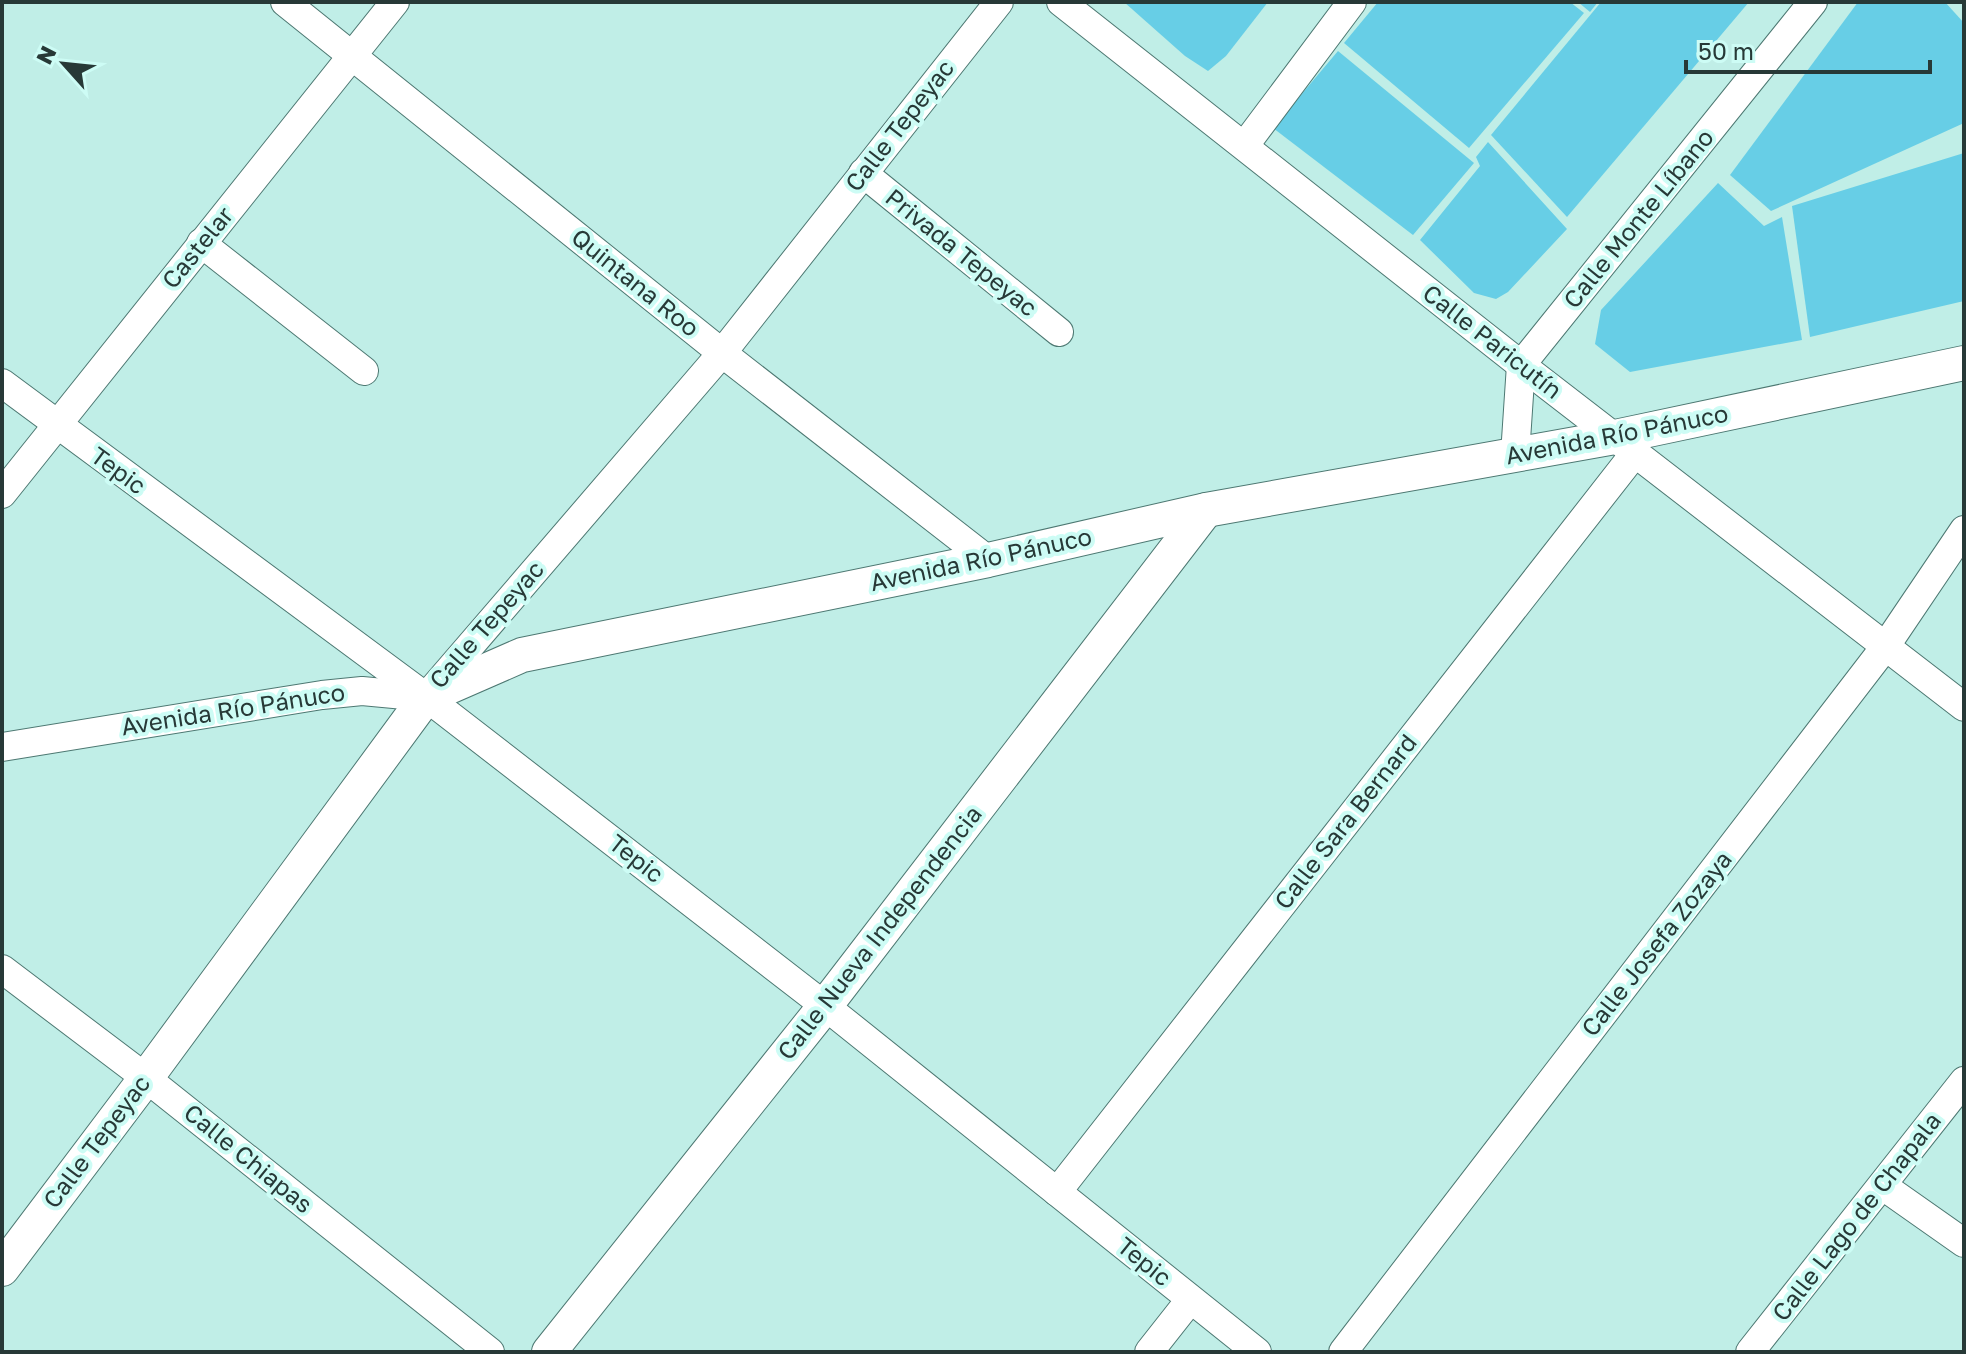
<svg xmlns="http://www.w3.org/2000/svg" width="1966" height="1354" font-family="'Golos Text',sans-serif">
	<rect width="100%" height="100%" fill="#c0eee7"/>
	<g fill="#67cee6">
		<path d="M1124,2H1268L1226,56L1208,71L1185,56Z"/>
		<path d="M1378,2H1570L1584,13L1469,148L1344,43Z"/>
		<path d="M1578,2H1598L1590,12Z"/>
		<path d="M1601,2H1749L1567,217L1491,135Z"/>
		<path d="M1858,2H1945L1964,23V123L1771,211L1730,175Z"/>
		<path d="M1338,51L1474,163L1413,235L1273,128Z"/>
		<path d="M1488,142L1567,229L1508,292L1496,299L1474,293L1420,240L1480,166L1476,157Z"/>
		<path d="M1964,153V301L1810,337L1792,206Z"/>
		<path d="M1718,183L1764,226L1782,217L1802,340L1630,372L1595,344L1601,310Z"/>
	</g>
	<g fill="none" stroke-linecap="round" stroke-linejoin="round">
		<defs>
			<g id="minor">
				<path d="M285,2L722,353L988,560"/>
				<path d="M1061,2L1521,365L1964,707"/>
				<path d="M1245,145L1352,2"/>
				<path d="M863,173L1059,332"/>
				<path d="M201,243L364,371"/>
				<path d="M2,383L426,697L825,1006L1257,1352"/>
				<path d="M1515,455L1521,365L1813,2"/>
				<path d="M2,494L395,2"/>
				<path d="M2,747L322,695L362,691L426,697L722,353L999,2"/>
				<path d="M2,969L146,1078L490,1352"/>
				<path d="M1883,1186L1964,1243"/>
				<path d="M1057,1192L1635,453"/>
				<path d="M1149,1352L1190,1300"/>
				<path d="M1343,1352L1885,647L1964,530"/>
				<path d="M1750,1352L1964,1081"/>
			</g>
			<g id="tertiary">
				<path d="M2,1269L146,1078L426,697L522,655L988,560L1206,510L1615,437L1964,363"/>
				<path d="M549,1352L825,1006L1206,510"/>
			</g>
		</defs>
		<use href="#minor" stroke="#4d7872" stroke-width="30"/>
		<use href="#tertiary" stroke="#4d7872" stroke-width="36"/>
		<use href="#minor" stroke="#fff" stroke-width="28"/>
		<use href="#tertiary" stroke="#fff" stroke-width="34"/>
	</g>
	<g text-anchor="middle" stroke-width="8" stroke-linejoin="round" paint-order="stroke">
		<g font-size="24" fill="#273937" stroke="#cdfcf5">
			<text transform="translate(900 126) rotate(-52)" y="8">Calle Tepeyac</text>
			<text transform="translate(1639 219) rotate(-51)" y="8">Calle Monte Líbano</text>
			<text transform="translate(198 248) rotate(-51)" y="8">Castelar</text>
			<text transform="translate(961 253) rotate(39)" y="8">Privada Tepeyac</text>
			<text transform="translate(635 283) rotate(39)" y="8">Quintana Roo</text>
			<text transform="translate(1492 342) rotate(38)" y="8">Calle Paricutín</text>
			<text transform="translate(1617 435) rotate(-11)" y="8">Avenida Río Pánuco</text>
			<text transform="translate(118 471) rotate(36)" y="8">Tepic</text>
			<text transform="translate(981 560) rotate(-12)" y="8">Avenida Río Pánuco</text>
			<text transform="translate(487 625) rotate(-49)" y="8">Calle Tepeyac</text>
			<text transform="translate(233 710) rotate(-9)" y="8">Avenida Río Pánuco</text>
			<text transform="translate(1346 822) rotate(-52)" y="8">Calle Sara Bernard</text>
			<text transform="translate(636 859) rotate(38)" y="8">Tepic</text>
			<text transform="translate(880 933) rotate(-52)" y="8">Calle Nueva Independencia</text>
			<text transform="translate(1657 944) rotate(-52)" y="8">Calle Josefa Zozaya</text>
			<text transform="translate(97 1142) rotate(-53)" y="8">Calle Tepeyac</text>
			<text transform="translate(248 1159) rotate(39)" y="8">Calle Chiapas</text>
			<text transform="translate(1857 1217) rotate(-52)" y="8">Calle Lago de Chapala</text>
			<text transform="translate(1144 1262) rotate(39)" y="8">Tepic</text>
		</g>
	</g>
	<rect width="1966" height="1354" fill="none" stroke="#273937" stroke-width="8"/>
	<g transform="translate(64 64) rotate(297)" stroke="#cdfcf5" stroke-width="6" paint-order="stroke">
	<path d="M0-6L14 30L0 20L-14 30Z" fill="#273937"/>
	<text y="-12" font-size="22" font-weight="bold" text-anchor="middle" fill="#273937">N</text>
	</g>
	<path d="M1686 60v12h244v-12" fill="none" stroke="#273937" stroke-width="4"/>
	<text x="1698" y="60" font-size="24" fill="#273937" stroke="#cdfcf5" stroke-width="6" paint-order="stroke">50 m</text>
</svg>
